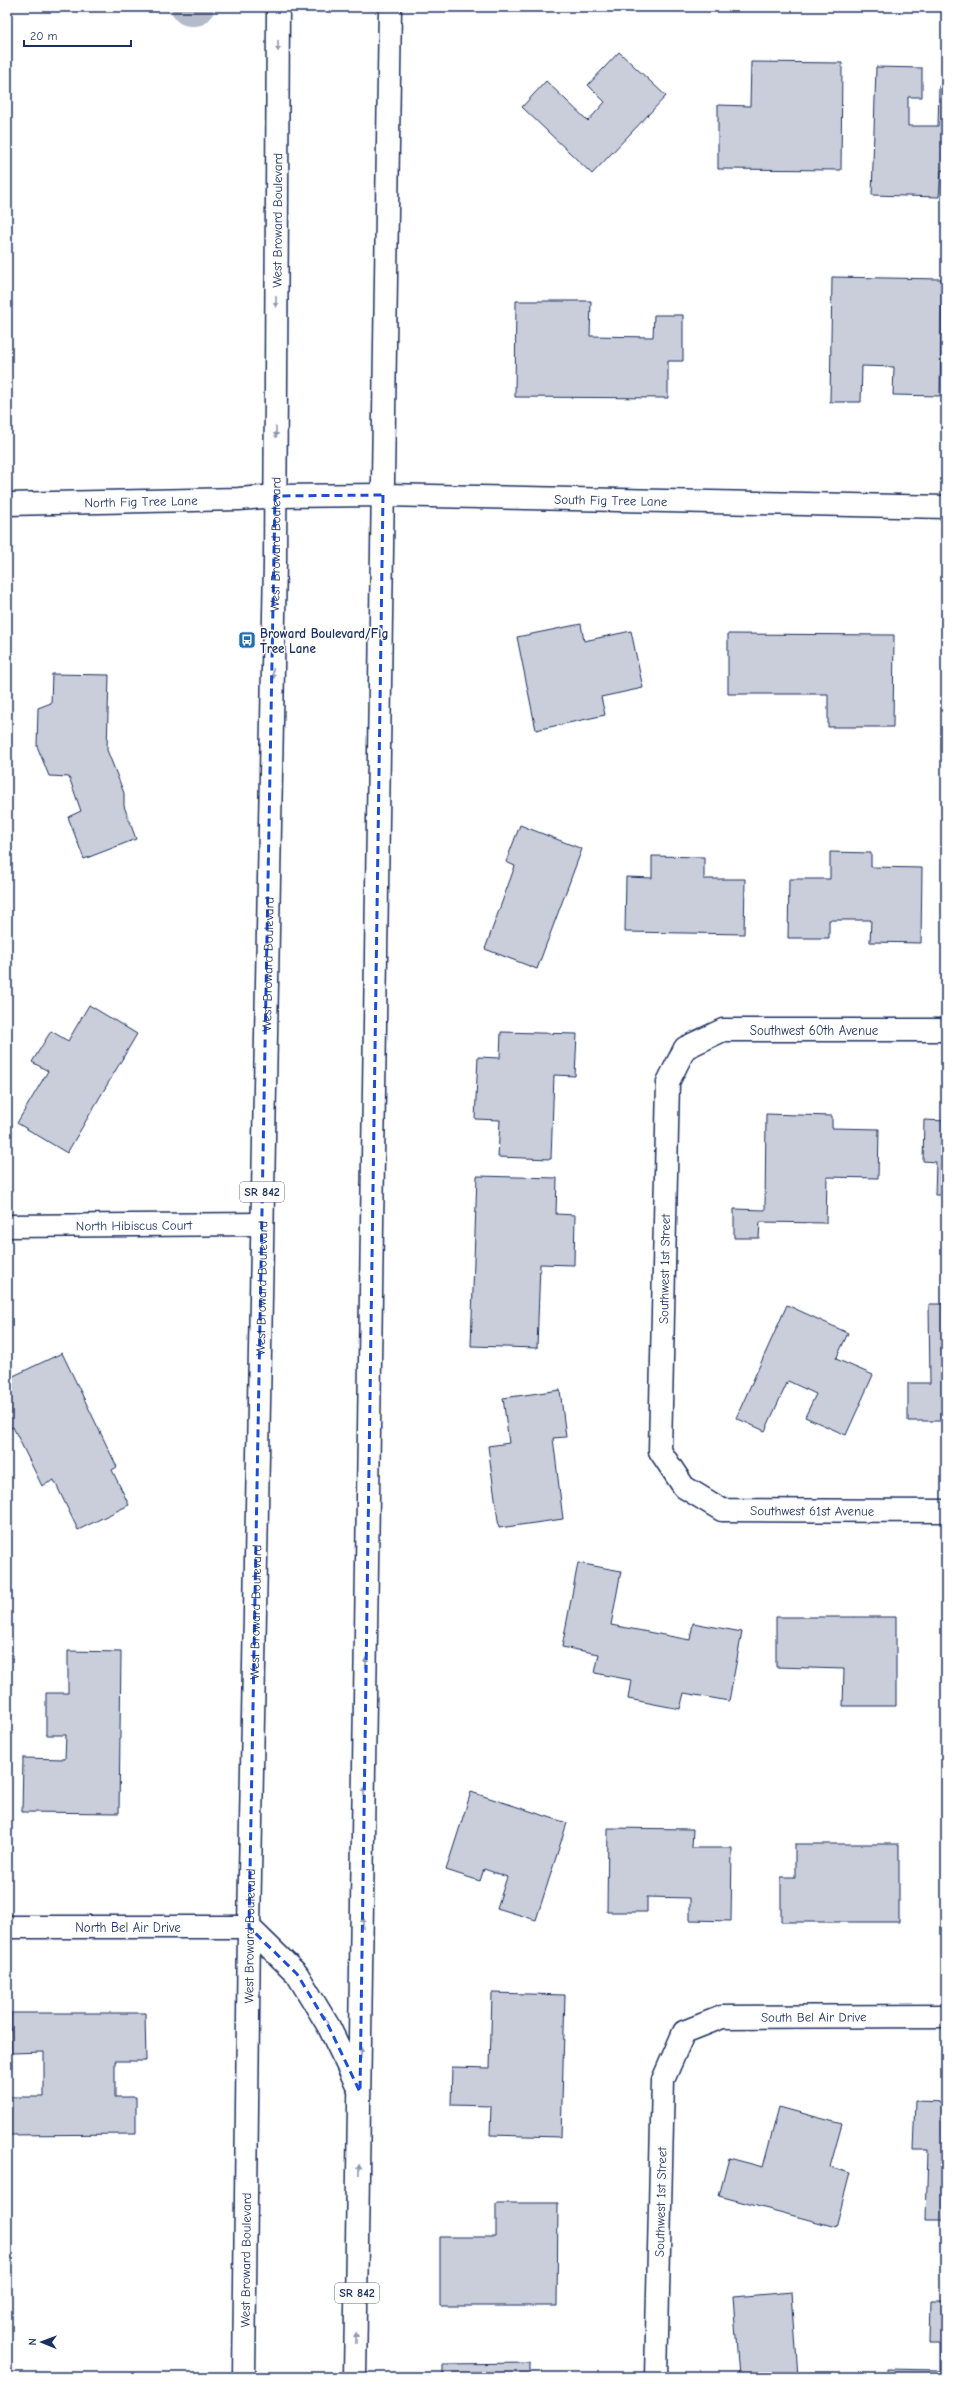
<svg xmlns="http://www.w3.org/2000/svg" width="953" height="2384" font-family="'Comic Neue',sans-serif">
	<rect width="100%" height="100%" fill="#fff"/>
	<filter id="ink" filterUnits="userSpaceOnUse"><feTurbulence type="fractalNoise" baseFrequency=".025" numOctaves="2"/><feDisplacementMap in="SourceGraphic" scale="8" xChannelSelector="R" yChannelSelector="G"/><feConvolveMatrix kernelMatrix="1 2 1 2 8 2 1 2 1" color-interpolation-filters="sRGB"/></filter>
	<g filter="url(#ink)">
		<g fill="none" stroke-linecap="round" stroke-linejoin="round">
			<path stroke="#b5bbca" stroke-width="38" d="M190,7H195"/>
		</g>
		<g fill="#caceda" stroke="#1b2f5e">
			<path d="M619,52L666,96L592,174L522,107L546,81L588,121L605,102L588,85Z"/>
			<path d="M751,62L842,63L841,170L718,169V105L750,106Z"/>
			<path d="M876,67L922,68V97H908V126H938L939,86H946V171L941,170L939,197L872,195Z"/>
			<path d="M832,277L942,279L940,396L893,395L894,367L862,366L861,402H830Z"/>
			<path d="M516,301H591L590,336L653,337L654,315H683V361H668V398L515,397Z"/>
			<path d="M581,624L584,641L631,631L643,688L601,697L605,715L536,730L517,637Z"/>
			<path d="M728,634L894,635L893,727H828V694H728Z"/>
			<path d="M52,674L109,675L107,750L124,793V806L136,839L84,859L68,817L81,811L69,777L49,776L37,746L38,708L51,703Z"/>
			<path d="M520,825L582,849L537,969L485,949L515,866L506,862Z"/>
			<path d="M830,852L871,853V867L922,868L921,943L870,942L871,920H829V938H788L789,879H830Z"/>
			<path d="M652,856L704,857V879H745L744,934L625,932L626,877L652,878Z"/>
			<path d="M89,1005L137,1034L67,1153L17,1123L48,1071L32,1062L51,1031L68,1041Z"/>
			<path d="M501,1032L577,1034L575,1076L554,1075L551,1159L498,1157L500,1120L475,1119L478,1057L500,1058Z"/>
			<path d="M766,1114L832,1116V1128L879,1129L878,1178L827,1177L826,1223L760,1222L759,1238H734V1209L765,1210Z"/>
			<path d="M924,1120L946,1121V1195H935L936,1162L923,1161Z"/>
			<path d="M477,1176L557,1178L556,1214L575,1215L574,1265L540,1264L537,1348L471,1346Z"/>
			<path d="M929,1304H946V1421H908V1383H930Z"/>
			<path d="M787,1305L848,1333L836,1359L873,1375L846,1435L805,1417L816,1394L788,1381L765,1431L736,1418Z"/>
			<path d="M62,1353L117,1467L112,1470L129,1505L78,1530L54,1480L42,1486L13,1427L7,1430V1379Z"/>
			<path d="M560,1390L566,1437L553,1438L563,1519L499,1528L488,1446L509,1443L503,1398Z"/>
			<path d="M578,1563L621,1571L611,1625L690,1640L693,1623L742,1632L729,1701L684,1693L680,1709L628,1699L631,1680L595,1673L599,1654L562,1647Z"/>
			<rect x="944" y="1611" width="2" height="41"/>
			<path d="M776,1617H896V1706H843L844,1669L776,1667Z"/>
			<path d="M68,1651L121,1652L119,1813L22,1812L23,1758L65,1759L66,1735H46V1693H68Z"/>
			<path d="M471,1792L567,1823L536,1920L497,1908L507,1877L484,1869L480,1881L446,1870Z"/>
			<path d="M608,1828L693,1829L692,1848H732L731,1921L690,1920V1898L647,1897V1912H607Z"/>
			<path d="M795,1844H899V1922H781V1877H795Z"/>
			<path d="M492,1993L565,1995L561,2137L490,2135L491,2106L451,2105L452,2067L490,2068Z"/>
			<path d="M11,2013H145L146,2061H115V2097H136V2134L7,2135V2097H44V2052L11,2053Z"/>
			<path d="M915,2101L946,2102V2220H926L928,2150H913Z"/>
			<path d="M779,2107L842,2124L830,2167L850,2173L836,2227L719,2196L729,2158L763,2167Z"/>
			<path d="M496,2203H558L557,2306H440V2237H496Z"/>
			<path d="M792,2292L798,2377H739L733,2297Z"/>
			<path d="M930,2300H946V2377H887V2369L940,2370V2343H929Z"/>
			<path d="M530,2363V2377H443V2364Z"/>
		</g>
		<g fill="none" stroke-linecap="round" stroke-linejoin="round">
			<defs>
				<g id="minor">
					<path id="s1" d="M7,504L239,499L275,496L383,495L946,507"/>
					<path id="s2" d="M946,1030H723L685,1048L668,1082L660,1451L684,1487L722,1510L946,1511"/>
					<path id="s3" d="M7,1226L261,1224"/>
					<path id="s4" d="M7,1927H249"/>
					<path id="s5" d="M656,2377L663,2080L684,2032L722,2017L946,2016"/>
				</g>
				<g id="primary">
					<path d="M249,1927L297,1974L329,2027L358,2087"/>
					<path id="s6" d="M244,2377L249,1927L275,563L278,7"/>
					<path d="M355,2377L390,7"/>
				</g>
			</defs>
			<use href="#minor" stroke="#1b2f5e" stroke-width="25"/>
			<use href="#primary" stroke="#1b2f5e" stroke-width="25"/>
			<use href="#minor" stroke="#fff" stroke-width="22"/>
			<use href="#primary" stroke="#fff" stroke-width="22"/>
		</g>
		<defs><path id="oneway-solid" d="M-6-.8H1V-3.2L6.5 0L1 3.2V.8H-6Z"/></defs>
		<g fill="#8d97ae">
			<use href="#oneway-solid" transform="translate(278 46) rotate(90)"/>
			<use href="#oneway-solid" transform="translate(276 302) rotate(90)"/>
			<use href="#oneway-solid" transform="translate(276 432) rotate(90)"/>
			<use href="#oneway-solid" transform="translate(273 674) rotate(91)"/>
			<use href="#oneway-solid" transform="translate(366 1663) rotate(-89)"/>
			<use href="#oneway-solid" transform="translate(364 1793) rotate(-89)"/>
			<use href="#oneway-solid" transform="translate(363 1923) rotate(-89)"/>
			<use href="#oneway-solid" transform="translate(325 2019) rotate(-122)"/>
			<use href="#oneway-solid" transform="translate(361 2053) rotate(-89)"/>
			<use href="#oneway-solid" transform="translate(359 2170) rotate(-89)"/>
			<use href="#oneway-solid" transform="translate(356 2338) rotate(-89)"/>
		</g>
	</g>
	<path fill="none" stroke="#1d4ed8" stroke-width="3" stroke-dasharray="8 5" stroke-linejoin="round" d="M383,495L360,2092L329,2027L297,1974L249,1927L275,496Z"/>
	<defs>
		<symbol id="bus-square" viewBox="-11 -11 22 22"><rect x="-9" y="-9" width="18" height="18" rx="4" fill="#1f6fb2" stroke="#fff"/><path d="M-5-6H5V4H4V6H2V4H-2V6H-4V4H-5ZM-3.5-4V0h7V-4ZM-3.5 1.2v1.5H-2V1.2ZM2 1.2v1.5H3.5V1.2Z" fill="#fff"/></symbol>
	</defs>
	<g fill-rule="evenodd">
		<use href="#bus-square" x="237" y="630" width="20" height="20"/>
	</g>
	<g text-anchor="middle" stroke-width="3" stroke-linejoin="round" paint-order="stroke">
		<g fill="#fff" stroke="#5f6d8e" stroke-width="1">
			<rect x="240" y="1182" width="44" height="20" rx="3"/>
			<rect x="335" y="2283" width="44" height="20" rx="3"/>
		</g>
		<g font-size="12" font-weight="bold" fill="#1b2f5e">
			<text x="262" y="1196">SR 842</text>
			<text x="357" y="2297">SR 842</text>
		</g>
		<g font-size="13" fill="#1b2f5e" stroke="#fff">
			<text dy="5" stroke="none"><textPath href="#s6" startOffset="2157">West Broward Boulevard</textPath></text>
			<text dy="5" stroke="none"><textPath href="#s1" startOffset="604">South Fig Tree Lane</textPath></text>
			<text dy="5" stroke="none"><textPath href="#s1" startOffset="134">North Fig Tree Lane</textPath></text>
			<text dy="5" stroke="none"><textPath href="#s6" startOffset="1833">West Broward Boulevard</textPath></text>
			<text dy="5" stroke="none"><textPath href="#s6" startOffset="1413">West Broward Boulevard</textPath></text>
			<text x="814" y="1035">Southwest 60th Avenue</text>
			<text dy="5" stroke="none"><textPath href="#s3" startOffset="127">North Hibiscus Court</textPath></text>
			<text transform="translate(664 1269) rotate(-89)" y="5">Southwest 1st Street</text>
			<text dy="5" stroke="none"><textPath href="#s6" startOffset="1089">West Broward Boulevard</textPath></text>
			<text dy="5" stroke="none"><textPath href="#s2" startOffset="850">Southwest 61st Avenue</textPath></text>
			<text dy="5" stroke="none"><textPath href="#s6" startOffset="765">West Broward Boulevard</textPath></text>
			<text dy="5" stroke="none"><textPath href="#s4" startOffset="121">North Bel Air Drive</textPath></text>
			<text dy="5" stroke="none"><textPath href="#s6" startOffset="441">West Broward Boulevard</textPath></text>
			<text dy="5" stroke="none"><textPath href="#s5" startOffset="482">South Bel Air Drive</textPath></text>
			<text dy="5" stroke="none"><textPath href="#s5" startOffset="175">Southwest 1st Street</textPath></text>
			<text dy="5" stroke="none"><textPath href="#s6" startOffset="117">West Broward Boulevard</textPath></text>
		</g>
		<g font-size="13" font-weight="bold" fill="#1b2f5e" stroke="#fff" text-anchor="start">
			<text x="260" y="638">Broward Boulevard/Fig<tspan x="260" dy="15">Tree Lane</tspan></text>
		</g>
	</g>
	<rect width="953" height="2384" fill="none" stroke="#fff" stroke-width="24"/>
	<rect x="12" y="12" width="929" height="2360" fill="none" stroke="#1b2f5e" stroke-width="1.5" filter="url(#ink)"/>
	<g transform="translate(42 2342) rotate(271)" stroke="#ffffff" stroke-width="3" paint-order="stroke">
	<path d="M0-3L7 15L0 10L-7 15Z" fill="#1b2f5e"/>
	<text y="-6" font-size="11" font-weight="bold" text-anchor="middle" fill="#1b2f5e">N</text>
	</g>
	<path d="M24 40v6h107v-6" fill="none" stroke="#1b2f5e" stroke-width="2"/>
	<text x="30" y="40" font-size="12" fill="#1b2f5e" stroke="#ffffff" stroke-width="3" paint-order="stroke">20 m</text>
</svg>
